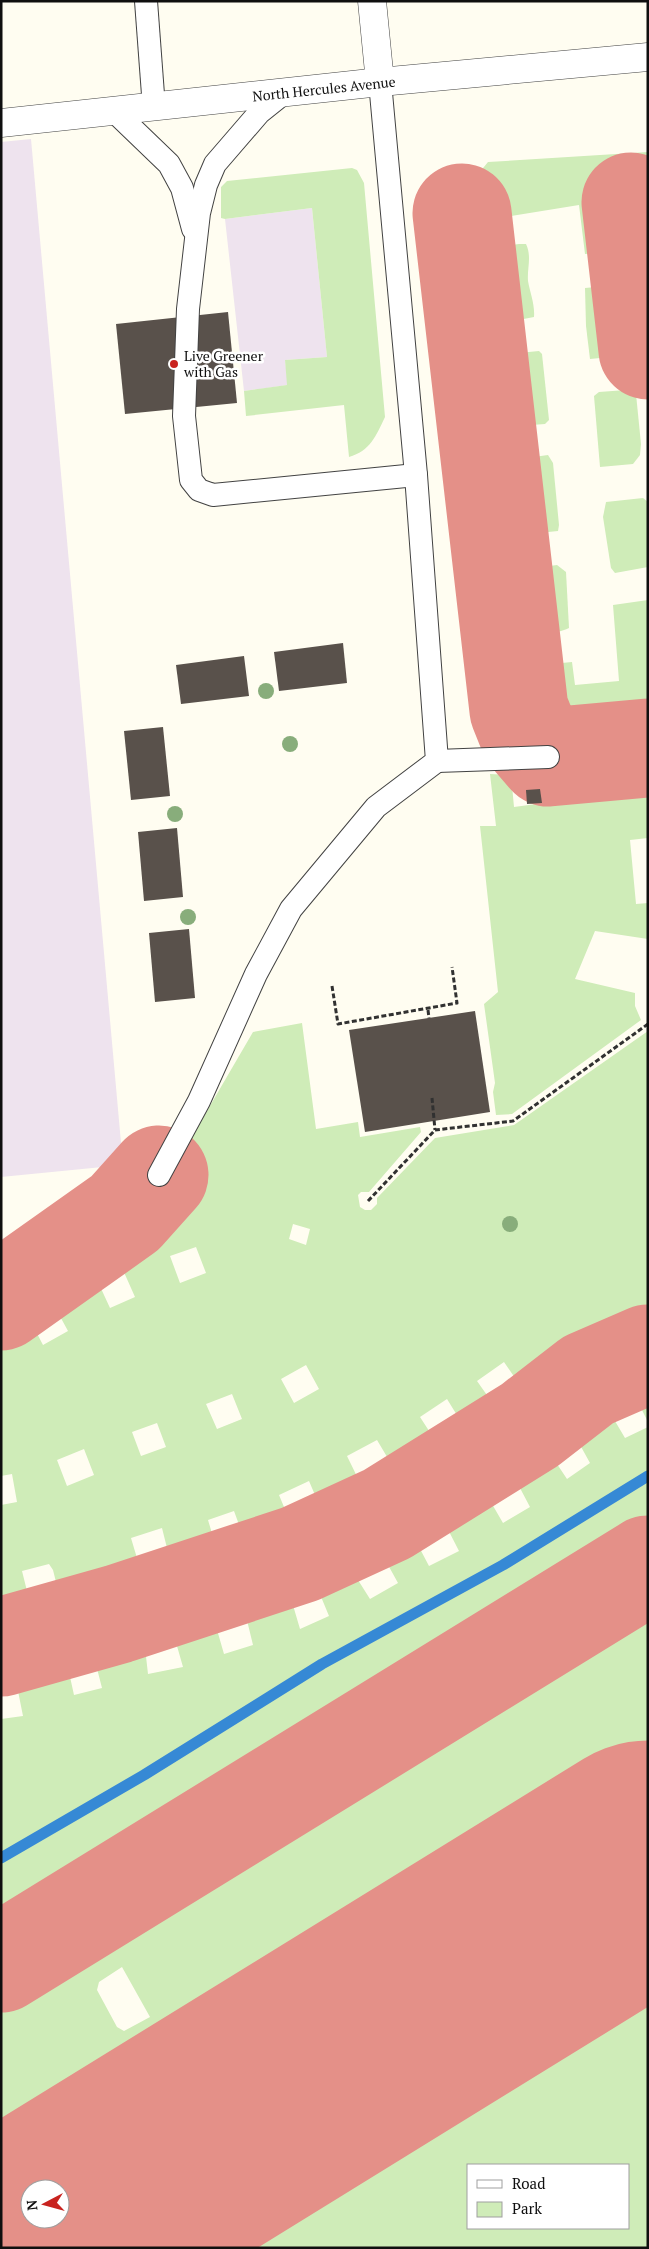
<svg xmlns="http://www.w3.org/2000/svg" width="649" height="2249" font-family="'PT Serif',serif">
	<rect width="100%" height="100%" fill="#fffdf1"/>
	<g fill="#eee3ee">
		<path d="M31,139L123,1165L1,1177V142Z"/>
		<path d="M312,208L327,357L285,360L288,385L244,391L225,219Z"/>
	</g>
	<g fill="#cfecb8" fill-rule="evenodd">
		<path d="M648,152V196L617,199L621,251L585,254L579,205L467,223L466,211L449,214L459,325L510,747L486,750L465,577L430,233L488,162Z"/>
		<path d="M352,168L357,170L364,183L385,417C376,436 370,451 349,457L344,405L246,416L244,391L287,385L285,360L327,357L312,208L225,219L221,218V187L227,181Z"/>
		<path d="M519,244H526C532,257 527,268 528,281C530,293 535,304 534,317L502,323L492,320C485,308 479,272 482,258C483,255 486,251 488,248Z"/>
		<path d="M617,285L627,291L633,351L621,356L590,359L586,326L585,288Z"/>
		<path d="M539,351L542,354L549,420L545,424L506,427L499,423L493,363L497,355Z"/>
		<path d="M626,390L636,394L641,444L640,455L633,464L600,467L594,396L599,392Z"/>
		<path d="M548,455L553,463L559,525L558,531L519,535L513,531L506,465L512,460Z"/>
		<path d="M643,498L648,502V567L615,573L611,568L603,517L606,502Z"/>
		<path d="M557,565L566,572L569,628C557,634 536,636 524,630L517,577L521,570Z"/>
		<path d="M648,600V736L573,743L536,711L531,666L572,662L575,685L619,681L613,605Z"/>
		<path d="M612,767L648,789V838L630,840L636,904L648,903V939L595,931L575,979L635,993V1006L641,1020L512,1114L496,1115L493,1092L495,1083L484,1004L498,992L480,826H496L490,774L511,775L514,807L544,803L542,787L525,788L524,775Z"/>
		<path d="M302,1023L316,1129L358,1122L360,1137L420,1127L421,1132L369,1192H361L358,1195L360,1207L365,1210H371L377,1204V1198L435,1138L514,1125L648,1031V1338L609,1352L574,1370L536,1398L528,1397L504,1362L477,1381L501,1415L502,1424L483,1438L476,1439L468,1433L447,1399L420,1417L446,1457C442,1471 419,1479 407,1485L402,1482L377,1440L347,1456L368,1499C363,1514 343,1523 327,1523L309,1481L279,1495L297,1538L256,1555L249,1552L234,1511L208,1520L220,1560V1567L178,1578L173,1572L162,1528L131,1538L145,1585L140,1592L64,1614L53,1570L49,1564L22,1571L34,1619L32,1623L1,1631V1505L17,1502L12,1474L1,1476V1327L49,1283L128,1224L165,1183L253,1032ZM293,1224L310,1229L306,1245L289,1239ZM196,1247L206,1273L180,1283L170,1256ZM123,1270L135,1297L110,1308L98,1282ZM56,1309L68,1331L43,1345L31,1322ZM306,1365L319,1389L294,1403L281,1379ZM232,1394L242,1419L217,1429L206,1404ZM157,1423L166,1447L141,1456L132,1432ZM84,1449L94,1475L67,1486L57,1460Z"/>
		<path d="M648,1373V1422L633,1392L631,1384L636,1377Z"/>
		<path d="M598,1398L612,1416L625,1438L648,1427V1532L1,1934V1719L23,1716L12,1661L63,1645L74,1695L102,1688L92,1649L95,1638L138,1628L143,1630L148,1674L183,1667L171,1625L174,1614L206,1605L211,1609L224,1654L253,1645L244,1608L245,1595L280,1582L290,1595L300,1629L329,1616L312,1575L315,1568L340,1558L346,1561L370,1599L398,1583L377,1545C386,1536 396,1528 409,1528L429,1566L459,1551L439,1512C444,1498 459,1490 474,1486L485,1492L503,1523L530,1507L511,1471L514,1456L539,1442L545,1446L567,1479L590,1463L569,1425L568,1417L589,1401Z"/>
		<path d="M648,1594V1790L33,2170L1,2175V1994ZM122,1967L150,2017L124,2031L117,2027L97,1990L99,1982Z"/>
		<path d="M648,1937V2248H144ZM468,2165H628V2228H468Z"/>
	</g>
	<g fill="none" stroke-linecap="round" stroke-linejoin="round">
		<path stroke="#3689d5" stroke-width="11" d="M1,1858L144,1775L322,1664L503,1565L648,1476"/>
		<g stroke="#e49088" stroke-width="99">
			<path d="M631,202L648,350"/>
			<path d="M462,213L519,710L529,735L548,757L648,748"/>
			<path d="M1,1301L125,1213L159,1175"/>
			<path d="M1,1647L118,1614L300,1554L387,1514L530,1425L588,1380L648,1354"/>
			<path d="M1,1963L648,1565"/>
		</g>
		<path stroke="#e49088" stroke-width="245" d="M24,2248L648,1863"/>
	</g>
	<g fill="#59514b">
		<path d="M228,312L237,403L125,414L116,324Z"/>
		<path d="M343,643L347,683L279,691L274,652Z"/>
		<path d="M244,656L249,696L181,704L176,665Z"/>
		<path d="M163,727L170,796L131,800L124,731Z"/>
		<path d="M540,789L542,803L527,804L526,790Z"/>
		<path d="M177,828L183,897L144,901L138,832Z"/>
		<path d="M189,929L195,998L155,1002L149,933Z"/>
		<path d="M475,1011L490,1112L365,1132L349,1030Z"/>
	</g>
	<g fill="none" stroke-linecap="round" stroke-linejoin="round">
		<defs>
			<g id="service">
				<path d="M146,1L154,108"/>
				<path d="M284,93L259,113L215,164L206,185L199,213L188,309L184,416L191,480L199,490L213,495L416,475"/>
				<path d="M115,112L169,164L182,188L193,229"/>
				<path d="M437,761L548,757"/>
				<path d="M159,1175L199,1101L256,974L291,909L376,807L437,761L416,475L380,82"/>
			</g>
			<g id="tertiary">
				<path d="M372,1L380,82"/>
				<path d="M1,123L380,82L648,57"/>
			</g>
		</defs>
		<use href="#service" stroke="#424242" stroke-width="24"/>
		<use href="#tertiary" stroke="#424242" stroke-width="29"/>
		<g stroke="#313131" stroke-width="3" stroke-dasharray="5 2.5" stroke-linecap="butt">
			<path d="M332,986L338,1024L457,1003L452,967"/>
			<path d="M428,1010L429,1018"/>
			<path d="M432,1098L435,1130"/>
			<path d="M368,1201L435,1130L513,1121L648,1024"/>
		</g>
		<use href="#service" stroke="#fff" stroke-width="22"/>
		<use href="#tertiary" stroke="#fff" stroke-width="28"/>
	</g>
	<g fill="#88ad7b">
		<circle cx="266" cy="691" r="8"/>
		<circle cx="290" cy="744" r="8"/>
		<circle cx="175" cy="814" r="8"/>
		<circle cx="188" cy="917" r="8"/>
		<circle cx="510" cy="1224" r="8"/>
	</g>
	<circle fill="#c8231f" stroke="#fff" stroke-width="2" cx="174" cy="364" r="5"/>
	<g text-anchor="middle" stroke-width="5" stroke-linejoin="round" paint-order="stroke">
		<g font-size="14" fill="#0f0f0f" stroke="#fff">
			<text transform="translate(324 89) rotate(-6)" y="5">North Hercules Avenue</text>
		</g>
		<g font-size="14" fill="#0f0f0f" stroke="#fff" text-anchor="start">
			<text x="184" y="361">Live Greener<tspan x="184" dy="16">with Gas</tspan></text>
		</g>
	</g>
	<rect width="649" height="2249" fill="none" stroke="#0f0f0f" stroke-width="5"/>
	<rect x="467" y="2164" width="162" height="65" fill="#ffffff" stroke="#9f9f9f"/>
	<rect x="477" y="2180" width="25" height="8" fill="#ffffff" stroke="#9f9f9f"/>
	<text x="512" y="2189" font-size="15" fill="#0f0f0f">Road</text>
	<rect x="477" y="2202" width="25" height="15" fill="#cfecb8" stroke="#9f9f9f"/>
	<text x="512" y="2214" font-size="15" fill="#0f0f0f">Park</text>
	<g transform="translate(45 2204) rotate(264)"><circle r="24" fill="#ffffff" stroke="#9f9f9f"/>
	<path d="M0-4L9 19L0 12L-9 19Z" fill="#c8231f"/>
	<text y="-8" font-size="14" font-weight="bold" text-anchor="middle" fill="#0f0f0f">N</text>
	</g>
</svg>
